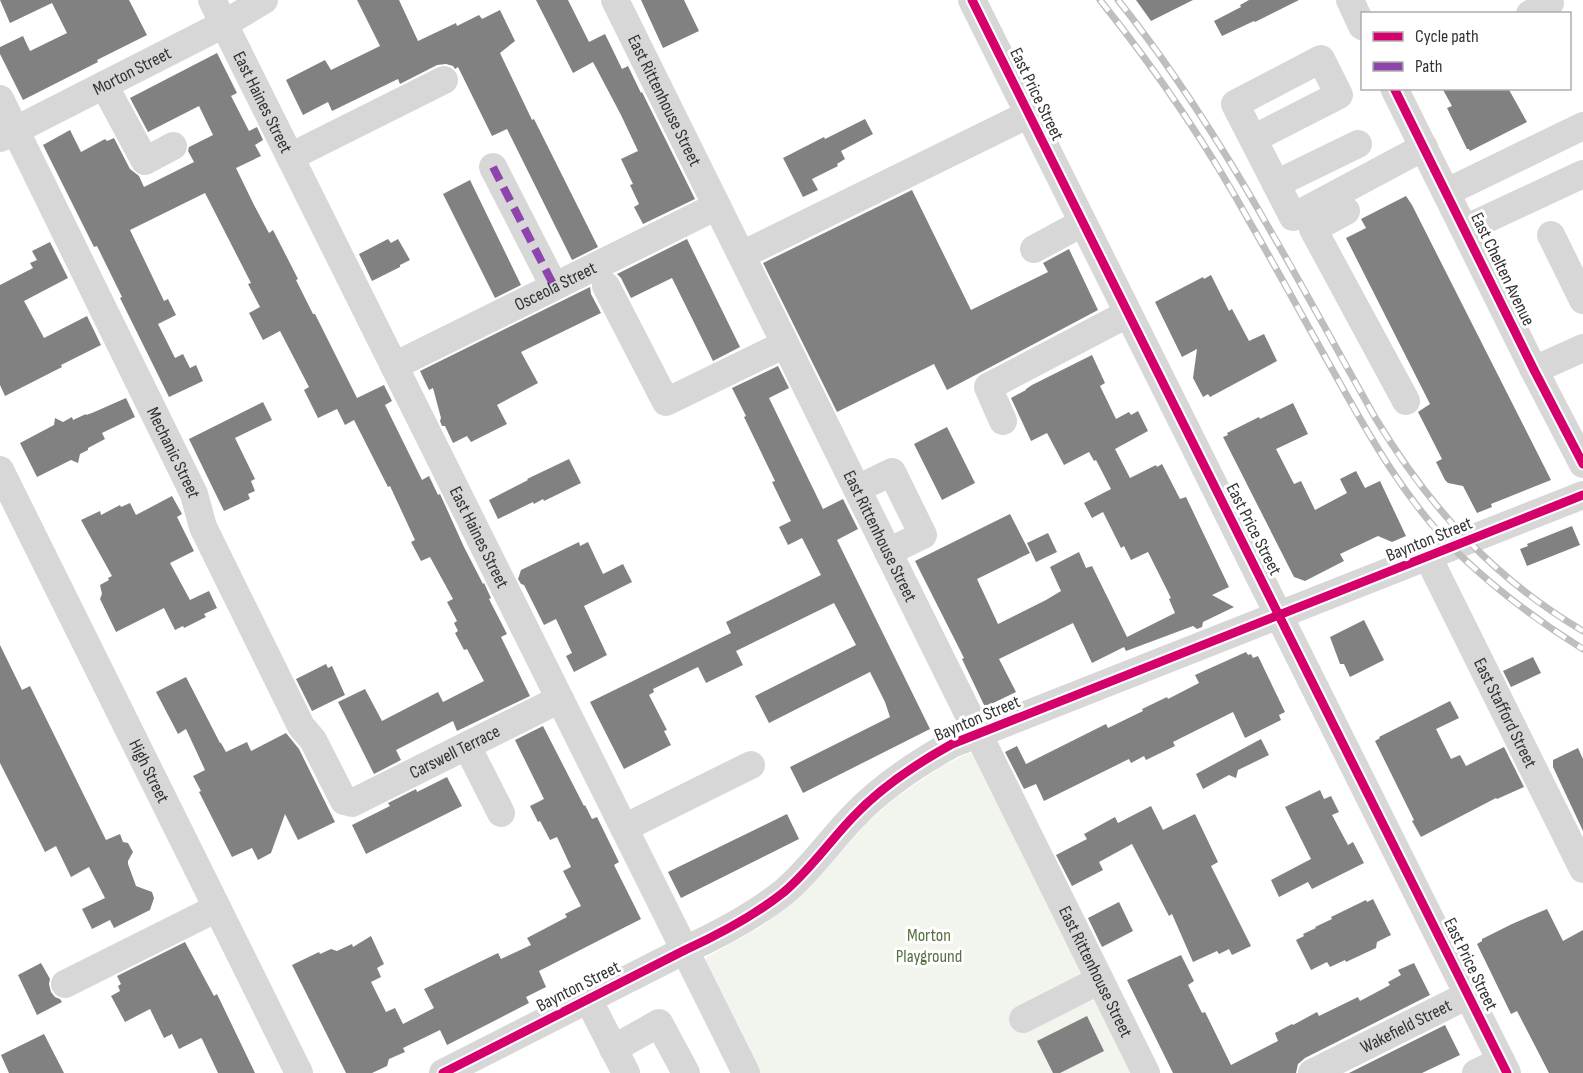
<svg xmlns="http://www.w3.org/2000/svg" width="1583" height="1073" font-family="'Sofia Sans Condensed',sans-serif">
	<rect width="100%" height="100%" fill="#fff"/>
	<path fill="#f1f5ed" d="M969,753H973L1135,1073H759L705,963L707,957L759,928L789,906L820,876L867,823L894,799L941,767Z"/>
	<g fill="#818181">
		<path d="M0,0H129L147,35L97,60L98,62L23,100L0,54V47L23,36L30,51L67,33L52,3L10,23Z"/>
		<path d="M357,0H399L418,41L456,23L457,26L479,15L482,19L500,10L515,41L500,53L532,120L534,119L598,247L572,260L507,129L492,136L458,67L455,69L453,66L446,64L437,65L400,84L398,79L332,111L328,102L303,115L286,80L325,60L331,70L380,46Z"/>
		<path d="M536,0H568L589,42L605,34L622,69L628,66L641,93L642,92L695,199L643,224L634,207L639,204L630,185L633,184L621,159L638,151L621,115L593,62L573,73Z"/>
		<path d="M641,0H684L699,31L663,48Z"/>
		<path d="M1136,0H1193L1151,21Z"/>
		<path d="M1249,0H1299L1255,22L1254,21L1222,36L1214,21L1241,7L1240,5Z"/>
		<path d="M217,53L237,93L231,96L249,131L257,127L263,140L255,145L261,156L236,168L254,205L269,233L273,230L298,279L296,280L313,314H315L357,398L384,385L392,401L385,405L422,480L429,476L438,495L440,494L464,547L483,584L484,583L491,598L489,599L507,634L501,637L530,696L457,731L453,721L396,750L401,760L374,774L338,702L365,689L382,721L438,692L443,702L484,681L467,649L464,650L455,633L458,631L454,623L457,621L447,602L453,599L430,557L421,561L411,542L415,540L390,486L388,487L354,420L345,425L337,409L318,418L304,390L309,387L280,331L263,340L249,313L260,307L248,284L251,283L205,193L130,230L164,301L168,299L176,315L158,324L175,358L183,354L190,368L196,365L203,381L169,397L120,298L122,297L97,246L94,247L43,145L70,130L81,152L105,139L107,141L114,138L130,169L139,176L144,187L194,162L188,151L189,147L213,135L199,106L148,132L130,98Z"/>
		<path d="M1442,88H1508L1527,122L1470,151L1469,149H1467L1447,108L1452,106Z"/>
		<path d="M865,119L873,134L841,151L845,159L837,164L838,166L812,179L818,190L803,197L783,158L824,137L825,139Z"/>
		<path d="M470,180L521,285L495,298L443,194Z"/>
		<path d="M912,190L971,310L1048,272L1043,263L1069,249L1098,310L947,390L934,364L837,412L763,263Z"/>
		<path d="M1406,196L1412,205L1551,480L1491,504L1492,507L1477,513L1463,486L1448,483L1445,480L1436,462L1442,459L1418,412L1430,404L1346,238L1366,228L1361,219Z"/>
		<path d="M388,239L391,243L398,239L410,260L400,265V267L372,281L359,254Z"/>
		<path d="M687,239L740,347L713,361L672,278L631,298L621,278L617,274Z"/>
		<path d="M50,242L68,278L24,301L44,338L87,316L101,345L61,365L62,367L5,396L0,385V285L33,268L30,263L37,260L32,251Z"/>
		<path d="M1211,275L1229,311L1232,309L1249,341L1264,334L1277,361L1210,397L1208,394L1203,397L1193,378L1197,349L1182,357L1155,302L1203,277L1204,279Z"/>
		<path d="M590,287L591,294L601,313L521,352L538,383L497,405L507,424L471,442L467,436L453,443L445,426H442L440,421L441,418L433,388L429,390L420,371Z"/>
		<path d="M1092,355L1105,383L1100,386L1116,419L1129,412L1131,415L1138,411L1148,431L1115,449L1130,478L1156,465L1157,467L1162,464L1180,499L1186,497L1229,587L1212,595L1234,607L1203,622L1202,627L1197,629L1193,626L1126,651L1124,647L1092,663L1073,623L999,659L1016,692L985,707L962,659L964,658L915,561L1010,514L1030,553L977,579L998,624L1046,600L1061,591L1050,567L1079,552L1086,568L1092,566L1127,637L1175,613L1169,599L1171,598L1148,552L1131,560L1124,546L1121,548L1103,512L1092,518L1084,503L1111,489L1096,460L1094,461L1089,452L1064,465L1047,433L1031,441L1011,398L1026,390V389L1032,385Z"/>
		<path d="M778,366L789,388L769,398L823,509L843,499L858,529L837,540L930,729L803,793L790,767L890,717L885,702L870,672L769,723L755,696L856,645L834,603L736,651L743,665L706,683L698,667L653,689L654,692L649,695L667,730L664,731L671,745L624,769L590,702L731,633L726,622L821,575L802,538L788,545L779,527L791,521L772,482L775,481L744,417L746,416L732,388Z"/>
		<path d="M126,398L135,417L102,433L105,439L88,448V450L80,454L78,463L71,460L37,477L20,443L54,425L55,418L63,422L72,417L73,420L86,414V415L92,413Z"/>
		<path d="M263,402L272,420L235,438L255,479L251,481L255,491L248,494L250,499L224,511L189,439Z"/>
		<path d="M1293,403L1308,434L1276,449L1294,484L1301,481L1315,510L1347,493L1340,479L1356,471L1365,488L1380,481L1406,536L1392,542L1378,536L1340,554L1344,561L1305,581L1294,577L1223,437L1228,435L1227,433L1259,417L1260,419Z"/>
		<path d="M947,427L975,483L942,500L914,444Z"/>
		<path d="M569,459L581,483L544,501L543,499L534,504L533,502L498,519L489,500L528,480L527,479Z"/>
		<path d="M172,496L182,514L177,517L194,551L170,563L190,600L209,591L217,608L204,614L206,617L184,628L183,626L175,630L164,608L116,632L100,599L102,594L100,585L109,580L108,578L112,576L81,520L100,511L101,515L120,505L121,507L130,503L136,515Z"/>
		<path d="M1572,526L1580,545L1527,566L1520,549L1528,546L1527,544Z"/>
		<path d="M1048,533L1057,552L1036,562L1027,543Z"/>
		<path d="M579,542L580,546L588,542L603,574L623,564L632,582L584,606L607,655L574,672L566,656L572,653L556,619L544,625L524,585L521,584L518,579L521,570Z"/>
		<path d="M1364,620L1384,660L1350,677L1344,664H1340L1330,637Z"/>
		<path d="M0,645L22,690L30,686L106,840L120,834L123,842L128,843L133,852L128,861V864L136,886L152,892L154,898L150,910L114,928L110,920L92,929L82,909L105,898L89,867L71,877L56,846L45,852L0,763Z"/>
		<path d="M1246,652L1248,655L1251,654L1253,658L1258,656L1285,712L1279,715L1281,720L1245,738L1233,712L1173,742L1175,746L1146,760L1144,756L1131,763L1129,759L1044,801L1036,784L1024,789L1005,752L1017,746L1026,764L1106,724L1108,728L1143,711L1142,709L1167,697L1168,699L1199,683L1195,675Z"/>
		<path d="M1533,657L1541,673L1511,687L1503,671Z"/>
		<path d="M326,664L328,668L332,666L345,695L312,711L296,679Z"/>
		<path d="M186,677L220,743H221L226,752L247,742L251,751L286,733L299,749L335,822L298,840L285,814L271,853L258,860L252,848L232,857L199,792L201,791L193,776L205,770L186,729L178,734L156,692Z"/>
		<path d="M1450,701L1459,718L1436,729L1451,759L1460,755L1466,766L1504,747L1524,787L1497,799L1496,798L1421,837L1412,821L1414,820L1375,741L1380,738L1379,737Z"/>
		<path d="M543,726L584,806L585,805L592,819L597,817L619,862L614,865L641,919L539,971L546,987L526,997L529,1003L496,1020L447,1045L440,1030L403,1048L405,1052L389,1059L387,1066L372,1073H346L292,965L319,952L320,954L331,949L337,951L352,944L353,947L371,936L384,964L377,968L381,977L371,982L386,1012L395,1008L403,1024L434,1008L424,989L498,953L501,959L531,945L527,938L567,917L565,914L581,906L563,871L571,867L557,837L550,840L540,821L538,822L530,806L544,799L515,740Z"/>
		<path d="M1261,739L1269,755L1238,770L1236,778L1229,775L1203,789L1196,774Z"/>
		<path d="M1578,748L1583,759V831L1553,767V760Z"/>
		<path d="M447,777L462,806L366,854L352,825L390,806L388,803L416,789L417,792Z"/>
		<path d="M1320,790L1324,799L1331,796L1339,812L1332,815L1348,845L1353,842L1364,863L1312,889L1308,882L1279,897L1271,880L1311,859L1285,807Z"/>
		<path d="M1151,806L1163,830L1195,814L1218,862L1211,866L1251,946L1232,955L1229,949L1219,954L1217,951L1193,962L1172,914L1169,916L1132,844L1099,862L1103,870L1072,886L1056,855L1087,839L1084,834L1115,817L1118,823Z"/>
		<path d="M787,814L799,839L681,898L668,872Z"/>
		<path d="M1373,899L1391,935L1377,942L1376,948L1346,962L1345,960L1330,967L1327,962L1311,970L1296,940L1304,936L1303,934L1316,928L1315,927L1332,919L1331,917L1366,900L1367,902Z"/>
		<path d="M1119,902L1133,931L1102,947L1088,918Z"/>
		<path d="M1547,909L1563,941L1583,930V1073H1549L1517,1011L1511,1014L1477,944L1482,941V939L1512,924Z"/>
		<path d="M185,942L214,996L217,994L255,1073H218L202,1039L201,1038L179,1049L172,1034L164,1038L150,1009L125,1022L111,996L120,991L118,986L121,984L117,976Z"/>
		<path d="M1181,955L1194,981L1188,985L1202,1013L1205,1012L1231,1065L1278,1041L1275,1033L1292,1024L1293,1025L1317,1012L1319,1016L1358,997L1360,1001L1390,985L1388,982L1401,975L1398,970L1414,963L1430,995L1305,1058L1298,1064L1296,1073H1173L1127,980Z"/>
		<path d="M41,963L50,979L49,984L51,992L55,997L60,999L62,1002L37,1015L18,975Z"/>
		<path d="M1087,1016L1104,1051L1060,1073H1053L1037,1041Z"/>
		<path d="M1445,1025L1460,1055L1422,1073H1349Z"/>
		<path d="M44,1034L64,1073H9L1,1055Z"/>
	</g>
	<g fill="none" stroke-linecap="round" stroke-linejoin="round">
		<g stroke="#d7d7d7" stroke-width="28">
			<path id="s1" d="M212,0L746,1073"/>
			<path id="s2" d="M615,0L1146,1073"/>
			<path d="M972,0L1507,1073"/>
			<path d="M1350,0L1362,26"/>
			<path d="M1530,14L1550,3"/>
			<path d="M104,85L145,161L173,146"/>
			<path d="M1394,88L1534,370L1583,464"/>
			<path id="s3" d="M0,99L194,494L203,527L301,726L313,740L344,801L352,803L560,699"/>
			<path id="s4" d="M0,138L224,24L264,0"/>
			<path d="M1253,139L1339,95L1321,59L1235,104L1293,217L1424,147"/>
			<path d="M290,157L444,80"/>
			<path d="M493,167L554,286"/>
			<path d="M1276,184L1358,144"/>
			<path d="M1447,192L1583,126"/>
			<path d="M1346,211L1313,229L1406,401"/>
			<path d="M1465,229L1583,174"/>
			<path d="M1551,235L1583,300"/>
			<path d="M1034,249L1082,223"/>
			<path d="M742,255L1029,114"/>
			<path d="M606,286L666,402L785,344"/>
			<path id="s5" d="M394,366L717,206"/>
			<path d="M1534,370L1583,348"/>
			<path d="M1003,421L988,387L1127,314"/>
			<path id="s6" d="M0,470L299,1073"/>
			<path d="M857,489L892,472L923,535L888,552"/>
			<path id="s7" d="M1428,557L1583,869"/>
			<path d="M467,746L501,813"/>
			<path d="M624,828L751,765"/>
			<path d="M65,984L217,908"/>
			<path d="M588,999L626,1073"/>
			<path d="M1023,1019L1100,980"/>
			<path d="M613,1049L659,1023L686,1073"/>
			<path d="M443,1073L685,950C720,934 754,916 784,892C810,870 829,842 853,817C881,787 916,764 952,744L1583,495"/>
			<path id="s8" d="M1312,1073L1468,995"/>
			<path d="M1476,1073L1501,1061"/>
		</g>
		<defs>
			<g id="rail">
				<path d="M1100,0C1157,71 1208,146 1252,226C1279,273 1305,321 1332,369C1368,434 1406,502 1460,555C1498,591 1539,622 1583,649"/>
				<path d="M1118,0C1221,129 1295,276 1376,419C1430,508 1493,578 1583,631"/>
			</g>
		</defs>
		<use href="#rail" stroke="#bebebe" stroke-width="7"/>
		<use href="#rail" stroke="#fff" stroke-width="4.5" stroke-dasharray="14" stroke-linecap="butt"/>
		<path stroke="#8e44ad" stroke-width="8" stroke-dasharray="15 8" stroke-linecap="butt" d="M493,167L554,286"/>
		<defs>
			<g id="cycleway">
				<path d="M972,0L1507,1073"/>
				<path d="M1394,88L1534,370L1583,464"/>
				<path d="M443,1073L685,950C720,934 754,916 784,892C810,870 829,842 853,817C881,787 916,764 952,744L1583,495"/>
			</g>
		</defs>
		<use href="#cycleway" stroke="#fff" stroke-width="13"/>
		<use href="#cycleway" stroke="#d6006c" stroke-width="9"/>
	</g>
	<g text-anchor="middle" stroke-width="6" stroke-linejoin="round" paint-order="stroke">
		<g font-size="18" fill="#333" stroke="#fff">
			<text dy="6" stroke="none"><textPath href="#s4" startOffset="148">Morton Street</textPath></text>
			<text transform="translate(1037 94) rotate(64)" y="6">East Price Street</text>
			<text dy="6" stroke="none"><textPath href="#s1" startOffset="114">East Haines Street</textPath></text>
			<text dy="6" stroke="none"><textPath href="#s2" startOffset="112">East Rittenhouse Street</textPath></text>
			<text transform="translate(1503 269) rotate(64)" y="6">East Chelten Avenue</text>
			<text dy="6" stroke="none"><textPath href="#s5" startOffset="180">Osceola Street</textPath></text>
			<text dy="6" stroke="none"><textPath href="#s3" startOffset="394">Mechanic Street</textPath></text>
			<text transform="translate(1254 529) rotate(63)" y="6">East Price Street</text>
			<text dy="6" stroke="none"><textPath href="#s1" startOffset="600">East Haines Street</textPath></text>
			<text dy="6" stroke="none"><textPath href="#s2" startOffset="598">East Rittenhouse Street</textPath></text>
			<text transform="translate(1429 539) rotate(-22)" y="6">Baynton Street</text>
			<text dy="6" stroke="none"><textPath href="#s7" startOffset="174">East Stafford Street</textPath></text>
			<text transform="translate(977 718) rotate(-23)" y="6">Baynton Street</text>
			<text dy="6" stroke="none"><textPath href="#s3" startOffset="906">Carswell Terrace</textPath></text>
			<text dy="6" stroke="none"><textPath href="#s6" startOffset="336">High Street</textPath></text>
			<text transform="translate(1471 964) rotate(64)" y="6">East Price Street</text>
			<text dy="6" stroke="none"><textPath href="#s2" startOffset="1084">East Rittenhouse Street</textPath></text>
			<text transform="translate(578 986) rotate(-27)" y="6">Baynton Street</text>
			<text dy="6" stroke="none"><textPath href="#s8" startOffset="105">Wakefield Street</textPath></text>
		</g>
		<g font-size="18" fill="#56703f" stroke="#fff">
			<text x="929" y="941">Morton<tspan x="929" dy="21">Playground</tspan></text>
		</g>
	</g>
	<rect x="1361" y="12" width="210" height="78" fill="#ffffff" stroke="#adadad" stroke-width="1.5"/>
	<rect x="1373" y="32" width="30" height="9" fill="#d6006c" stroke="#adadad" stroke-width="1.5"/>
	<text x="1415" y="42" font-size="18" fill="#333333">Cycle path</text>
	<rect x="1373" y="62" width="30" height="9" fill="#8e44ad" stroke="#adadad" stroke-width="1.5"/>
	<text x="1415" y="72" font-size="18" fill="#333333">Path</text>
</svg>
